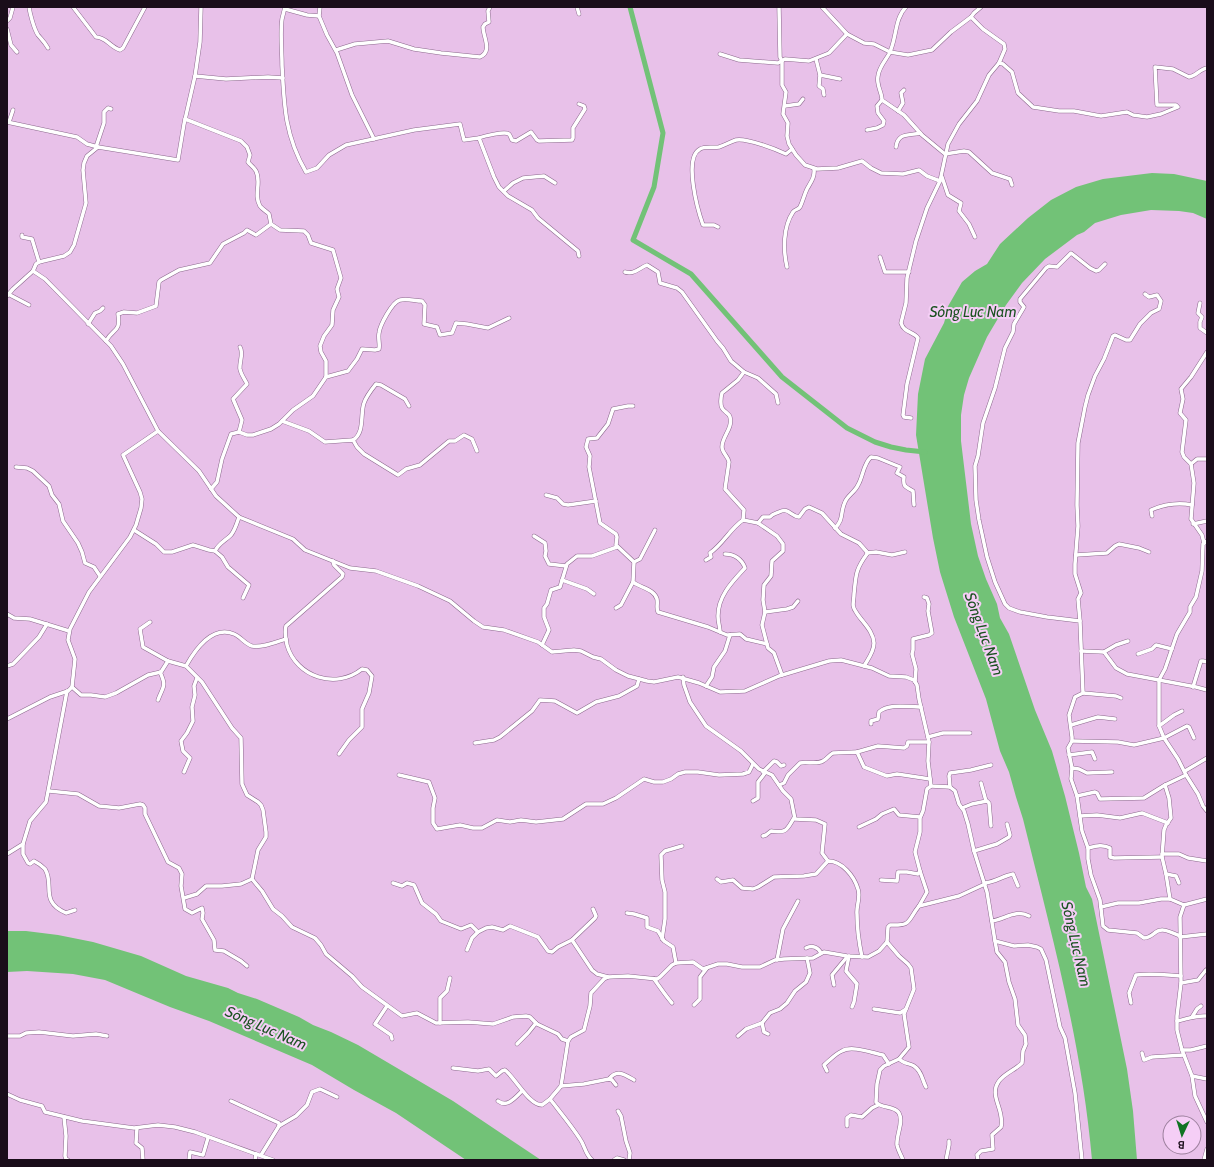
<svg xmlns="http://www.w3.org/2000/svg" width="1214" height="1167" font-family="Cabin,sans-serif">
	<rect width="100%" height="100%" fill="#e8c1e9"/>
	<g fill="#72c277">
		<path d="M1152,173L1174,174L1207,181V219L1193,213L1179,211L1151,210L1121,215L1095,223L1084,232L1077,235L1045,259L1022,283L1006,305L987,337L969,378L964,395L961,415V441L971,524L978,556L986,579L997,604L1000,618L1009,634L1035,710L1052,751L1065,796L1079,853L1086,887L1092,899L1127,1069L1133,1111L1137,1160H1092C1082,1044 1051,932 1023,819L1016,797L1009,772L1000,751L986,699L954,617L940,572L933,538L916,435L918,394L925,359L944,323L946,316L947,308L962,282L975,271L987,264L1000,244L1028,218L1051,200L1076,187L1103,179Z"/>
		<path d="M7,931H26L58,935L93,942L141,956L186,976L228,988L238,993L257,999L299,1017L313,1025L331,1032L358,1045L453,1101L541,1160H466L396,1113L354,1090L312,1065L209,1021L170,1007L105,980L73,974L27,971L7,972Z"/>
	</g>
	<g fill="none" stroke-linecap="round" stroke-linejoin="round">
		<path stroke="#72c277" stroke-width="5" d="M630,7L663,133L654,187L633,240L691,274L782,377L847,428L875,442L891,447L906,450L925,452"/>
		<defs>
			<g id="minor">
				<path d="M29,7C30,14 34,29 38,35C42,40 44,41 48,48"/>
				<path d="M73,7L96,37C106,37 110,47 120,50L123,48L145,7"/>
				<path d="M285,7C284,11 283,15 282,19C280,34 282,50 282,65C284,106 285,136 306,172L317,168L329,155L346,145L414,130L460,124L464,140L479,138L494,177L499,187L508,196L532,210L538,218L578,251L579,256"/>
				<path d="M320,7L319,16L327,35L337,53L352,95L374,139"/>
				<path d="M577,7L579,14"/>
				<path d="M779,7L780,57L782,61V85L786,92L783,114L788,123L787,136L789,144L796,155L805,165L817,169L838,168L862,161L871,168L881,173L903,174L919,170L927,176L940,181"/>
				<path d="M822,7L847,34"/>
				<path d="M906,7C894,19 897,39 889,54C885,61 879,67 878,76C876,85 882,92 882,100L904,115L922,135L945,154L964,151L969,152L992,173L1010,179L1012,185"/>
				<path d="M285,9L307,15L319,16"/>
				<path d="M7,21L10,18L13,7"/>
				<path d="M7,29L11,45L17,52"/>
				<path d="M336,50L355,44L388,41L414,49L441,53L480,57C493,51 483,37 483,27L485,24L489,22L488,11L490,7"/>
				<path d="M720,54L739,60L778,63L785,59L809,61L829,53L847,34L864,43L874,44L890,52L908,55L932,50L951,32L971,17"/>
				<path d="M816,59L820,75L819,86L823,89L824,95"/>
				<path d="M999,63L1003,64L1012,72L1018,93L1033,107L1059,111H1074L1101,116L1127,112L1133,115L1147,117L1161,114L1178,107L1176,105H1157L1155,67L1173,69L1189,77C1196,76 1200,69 1207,68"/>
				<path d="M820,75L840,79"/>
				<path d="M195,76L226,79L268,77L283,78"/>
				<path d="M785,106L799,104L803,99"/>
				<path d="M898,111L903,103L901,93L904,90"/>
				<path d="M185,119L241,141L247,147L250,155L248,162C250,165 254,167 256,171C262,183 253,194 260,206C262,209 266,211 269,214L271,224L280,230L304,231L308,235L311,243L333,250L341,278L337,289L339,297L333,310L332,325L324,336L320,346L321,352L326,361V377"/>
				<path d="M7,122L77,137L87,144L98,147"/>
				<path d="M9,122L13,110"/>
				<path d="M867,130L877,128L883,125L884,121L878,113L877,106L882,100"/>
				<path d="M479,138C484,136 505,131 509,134C510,135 511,138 512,140L516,141L531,132L537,140L539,141L572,140L573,138V128L585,109L584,106L579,104"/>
				<path d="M96,147L104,123V112L108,108L111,109"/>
				<path d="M896,147C898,132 909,136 920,133"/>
				<path d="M942,177L948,195L961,203L959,211L969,224L975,237"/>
				<path d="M504,191L513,183L523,178L544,176L555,183"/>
				<path d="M718,227L714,225H703C698,211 683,158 700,149C705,146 713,148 719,147C725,145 730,142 736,140C747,138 775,149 786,154L792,149"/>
				<path d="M22,235V237L32,239L39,262"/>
				<path d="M880,257L885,272H909"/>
				<path d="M1105,264L1099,270L1096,271L1090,268L1071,253L1057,267L1049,266L1046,268L1020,299V302L1024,307L1014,324L1013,332L1005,348L995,388L983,423L978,456L975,466L976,500L979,520L987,557L995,582L1005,604L1009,608L1020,612L1047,617L1080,621L1083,693L1075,697L1069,715L1072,737V741L1068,748L1072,768L1071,779L1077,796L1082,831L1088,848V859L1091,875L1100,900L1103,926L1108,930L1137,933L1144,938C1149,938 1152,935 1156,932C1163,927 1172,933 1180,936"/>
				<path d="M787,267C783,250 783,227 793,212C795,209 798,210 800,207C803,201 804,195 807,189C811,182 815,177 814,169"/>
				<path d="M33,271L36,264L39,262L64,256L70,252L74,245L86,203L83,170L84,163L87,156L98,147L178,160L184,124L195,76L200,42L201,7"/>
				<path d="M625,272C634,275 639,268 647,265L658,272L660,283L677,288L682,292L717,341L723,348L731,361L744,372L738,380L722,393C721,396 720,405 722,408C724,412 729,413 730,417C733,429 722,436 722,447C722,453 728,456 729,462L725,489L744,510L743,520"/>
				<path d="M8,294L29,305"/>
				<path d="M7,296L13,289L33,271L45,279L111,346L123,364L158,431L199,471L216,496L239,517L293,539L305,550L350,568L376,571L418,586L450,601L474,621L483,627L504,630L538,642L552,652L574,650L581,651L593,657L601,659L616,670L628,676L647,681L654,682L678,677L699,683L720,692L745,691L779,676L829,661L841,660L872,668L889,676L906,677L914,680L917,685L919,699L929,742L928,761L931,786L950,787L955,791L959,804L964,811L968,824L974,851L987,892L995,941L1014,946L1028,945L1037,947L1041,949L1046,960L1060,1027L1065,1038L1075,1093L1082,1160"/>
				<path d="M1200,303L1198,313L1202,317L1200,322V328L1207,333"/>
				<path d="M88,324L95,313L100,311L103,308"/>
				<path d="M106,341C113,328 121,333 118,314L124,312L137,313L156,306L159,282L161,280L179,270L210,263L223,244L244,233L247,230L256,235L271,224"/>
				<path d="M744,372L758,378L776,394L778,403"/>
				<path d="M633,406H628L613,409L608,424L597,438L588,439L586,447L590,456L589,467L600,523L616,534L617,537L616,545L634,562L633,582C641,588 654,589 657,599C658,604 656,608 658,612L708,627L727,635L740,634L746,639L767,644"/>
				<path d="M911,418L904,417L903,415L907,384L918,338C913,331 904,333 901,323L906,303L907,278L916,241L927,208L940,181L948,144L959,124L977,101L989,75L999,63L1005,49L1004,44L983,29L971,17L974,13L981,7"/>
				<path d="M282,421L309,431L325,442L353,440L357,447L364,454L398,475L406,469L420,465L449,441H455L464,435L472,439L477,451"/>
				<path d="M239,432L242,420L233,399L247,384C245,379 241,375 240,369C239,362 244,354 240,347"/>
				<path d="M353,440C365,433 360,414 364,403C366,397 372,389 376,384L381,385L405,399L409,406"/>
				<path d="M1191,464L1197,459H1207"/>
				<path d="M16,467L27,468L33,471L49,486L52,495L59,504L63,521L78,543L82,552L85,563L94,567L100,576"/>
				<path d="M211,489L217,482L222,459L231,434L239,432L247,435H253L271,429L279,424L293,410L313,396L326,377L348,371L357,359L362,349L375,350L379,349C380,344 378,339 379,333C380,325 392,302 400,300C407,298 415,301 422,301L425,305L424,324L437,327L440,335L452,333L456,323L467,324L488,328L509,318"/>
				<path d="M546,495L557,498L563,504L568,505L596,501"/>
				<path d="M1152,516L1151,510C1165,504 1177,502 1192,505"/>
				<path d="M758,523L763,517H770C773,513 775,514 779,512C789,507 790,516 799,517L805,509L809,507L822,513L841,534L859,543L867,552V554C855,570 856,576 854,594C854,602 851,605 856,612C862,622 873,630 874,643C874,652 868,659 864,666"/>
				<path d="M1193,524L1207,521"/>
				<path d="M835,528C844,520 840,512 845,502C847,496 855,492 858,485C863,477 863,464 871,457L878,458L900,467L897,473L904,477C903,486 904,486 913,491L914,505"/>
				<path d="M134,530L156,544L164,552H172L193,545L209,550L215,551L222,557L228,567L249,585L243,598"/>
				<path d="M534,536L545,543L546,551L545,556L549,564L566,566"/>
				<path d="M1207,541L1203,544L1202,571L1196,597L1190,607V612L1177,634L1165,669L1159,680V726L1164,738L1178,759L1186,775L1198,794L1203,806L1207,811"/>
				<path d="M1204,543L1202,535L1191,519L1194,483L1191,464L1184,457L1182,452L1186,420L1180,413L1183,399L1181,389L1191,377L1207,352"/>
				<path d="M215,551C219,543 225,541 231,535C235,530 237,523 239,517"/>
				<path d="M867,553L876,552L892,555L905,552"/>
				<path d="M1076,555L1107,553L1115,546L1119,544L1139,548L1149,552"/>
				<path d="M706,560L711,557L710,553C723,544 730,529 743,520L758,523L777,536L783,544V551L772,561L771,576L764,585L763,600L765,612L762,625L768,648L774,653L782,675"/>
				<path d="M333,561L334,565L343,574L342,577L286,626C284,632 286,638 287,645C296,677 336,690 362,669L367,670L372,676L369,693L362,709V727L349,740L339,754"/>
				<path d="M634,562L640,559L655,530"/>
				<path d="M562,580L587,589L594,594"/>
				<path d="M616,608L621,605L633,582"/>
				<path d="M765,612L787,609L793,607L798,601"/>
				<path d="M7,614L14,618L30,619L69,631"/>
				<path d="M1080,621L1078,599L1081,593L1075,574V564L1078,526L1077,505L1078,443L1085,407L1088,395L1095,376L1104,359L1113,336L1115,335L1126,340H1130L1140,324L1151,313L1159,309L1161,301L1157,295L1149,297L1145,294"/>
				<path d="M150,622L140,629L143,647L168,661L186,666L202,682L232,728L241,738L242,784L247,795L258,802L261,805L263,810L266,832V837L258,850L252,879L262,891L273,909L282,916L292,927L315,938L321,945L326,954L352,976L362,987L402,1016L417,1013L436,1023L468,1022L493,1024L513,1017L526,1016L530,1017L537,1024L558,1034L562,1039L568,1041"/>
				<path d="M720,632C720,627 718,622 718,616C718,596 732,582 745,568C742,559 734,554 725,554"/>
				<path d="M542,645L549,630L544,617V608L547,604L551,590L560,587L567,564L577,556H592L617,547"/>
				<path d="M1081,651L1104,652L1116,668L1127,674L1196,687L1207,690"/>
				<path d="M1104,652L1116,645L1128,641"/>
				<path d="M1138,654L1152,649L1156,645L1172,649"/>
				<path d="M7,666L13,664L16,661L39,637L47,624"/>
				<path d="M186,666C195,650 212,625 234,634C241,637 245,644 252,646C263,648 276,642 286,639"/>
				<path d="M683,677L684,685L690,702L706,726L741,751L759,769L772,775L783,791L791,799L795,819L816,820L825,824L822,853L828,861"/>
				<path d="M915,682L916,669L912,654L913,650V639L929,635L932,633L928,611L929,604L927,598L924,597"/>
				<path d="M706,686L712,677L714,667L725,651L730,635"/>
				<path d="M72,687L81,695H91L105,697L116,693L148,675L161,672L168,661"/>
				<path d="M1193,687L1201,661H1203L1207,662"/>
				<path d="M1083,693L1116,696L1121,698"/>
				<path d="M158,700C163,686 167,687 160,672"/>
				<path d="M7,719L50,697L68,691L72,687L75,659L68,640L70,629L89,592L130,537L136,525L141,508L142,499L140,492L123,455L158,431"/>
				<path d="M871,724V721L878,719L879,712C888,703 909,707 921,707"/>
				<path d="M1071,725L1098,717L1115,719"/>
				<path d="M1159,726L1174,715L1182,711"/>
				<path d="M928,737L943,733H970"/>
				<path d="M1072,741L1118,742L1134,745L1164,738L1187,726L1189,727L1194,738"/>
				<path d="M475,743L494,740L500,737L532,711L540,700L555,701L577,713L596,702L619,696L637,686L639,679"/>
				<path d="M857,752L878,746L904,748L907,746L908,742H929"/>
				<path d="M1069,755L1092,752L1095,759"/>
				<path d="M1072,768L1079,769L1087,773L1112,772"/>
				<path d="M1185,771L1207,758"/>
				<path d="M184,772L190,758L183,751L181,741L187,733L193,721L192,707L195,695L194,686L197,678"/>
				<path d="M763,772L774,761L777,762L781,766L784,765"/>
				<path d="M399,775L429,782L435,798L433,808V823L437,829L460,825L473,828H482L497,820L510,822L521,820L536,822L563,819L586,804H603L616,798L644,779L654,782H663L671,779L678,774L685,772H698L719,775L743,774L749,772L753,764"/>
				<path d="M981,783L986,801"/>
				<path d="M779,785L784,783L788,775L800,763C807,761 816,765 823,761C827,759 829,755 833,753L857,752L864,767L887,776L897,774L930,779"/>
				<path d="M1165,785L1169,798L1171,818L1166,825L1164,830L1162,857L1166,874L1170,899"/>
				<path d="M950,787L949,776L950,773L971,770L991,765"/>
				<path d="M49,791L78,794L99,806L119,808L140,804L143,805L145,808V814L168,862L179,868L182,874L181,886L185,909L192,913L202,908L203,913L202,919L214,940L215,950L224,951L241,961L247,966"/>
				<path d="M1077,796L1095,792L1097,793L1100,799L1144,798L1165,785L1186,775"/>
				<path d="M753,801L758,798V782L765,773"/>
				<path d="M962,808L972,804L987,801L989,803L991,826"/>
				<path d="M1080,816L1097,815L1120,818L1142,813L1168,823"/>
				<path d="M859,827L876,819L882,814L894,809L899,815L920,817"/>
				<path d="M763,836L766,835L771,831C787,834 787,829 794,818"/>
				<path d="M23,844V854L28,863L30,864L34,861C38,863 42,866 45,869C55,885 39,901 66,913L75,910"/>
				<path d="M1088,848C1096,846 1103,844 1110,848V857L1114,858L1162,857"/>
				<path d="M974,851L997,844L1009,837L1010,835L1007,824"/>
				<path d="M7,854L23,844L30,821L46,802L67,691"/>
				<path d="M1162,854H1179L1188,858L1207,861"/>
				<path d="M1166,874L1176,876L1179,883"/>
				<path d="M717,879L721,882L733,880L742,888L753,889L758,887L774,877L804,876L816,874L828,861C842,861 854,876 858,889C861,897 856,906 857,914C857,928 859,943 862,957"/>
				<path d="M881,880L897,881L898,872H907L918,874L920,871"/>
				<path d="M393,883L402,886L407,883L414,885L415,887L422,903L436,914L441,921L461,929L471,925L478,932"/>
				<path d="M985,883C995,882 1003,876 1013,874L1018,886"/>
				<path d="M184,898L197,894L206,886H222L241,884L252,879"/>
				<path d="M1184,905L1180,917L1181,983L1177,1016V1030L1182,1050L1192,1076L1195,1096L1207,1122"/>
				<path d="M919,906L927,892L920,871L915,852L920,832V818L923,811L927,789L931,786"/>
				<path d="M1101,907L1118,903H1139L1161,899H1170L1184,905L1207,899"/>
				<path d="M627,913L634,914L647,918V927L658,931L664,941L673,947L676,963"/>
				<path d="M992,921C1005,919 1016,909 1029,916"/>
				<path d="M1180,937L1207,934"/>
				<path d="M662,939L665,919V892L662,880L661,855L665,851L682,846"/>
				<path d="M572,940L592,970L597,974L608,977"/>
				<path d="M806,948C812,945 818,947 821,953"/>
				<path d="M467,950L472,938L478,932L486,928L492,927L503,930L510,926L538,937L548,951L552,952L558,947L572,940L595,918L596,916L593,909"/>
				<path d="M849,956L846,971L857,984L854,1002L852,1007"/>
				<path d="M777,960L783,929L798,901"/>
				<path d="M654,979C660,987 665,995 672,1003"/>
				<path d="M1181,983L1198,980L1206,970"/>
				<path d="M834,985L832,975L847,957"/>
				<path d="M1131,1003L1129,993L1136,975C1152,973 1166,975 1181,976"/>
				<path d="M694,1005L700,999V977L707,968"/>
				<path d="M387,1006L375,1024L391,1035L392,1039"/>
				<path d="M874,1009L900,1013L906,1009"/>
				<path d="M1192,1017L1197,1009L1201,1006"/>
				<path d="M1177,1021C1188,1019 1195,1015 1207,1016"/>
				<path d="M440,1023V998L447,991L450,978"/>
				<path d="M762,1023L764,1032L768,1034"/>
				<path d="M7,1036H20L26,1033L39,1032L73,1036L96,1034L107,1036"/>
				<path d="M738,1036L746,1029L762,1023L770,1013L780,1009L787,1003L795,991L806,982L810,973L807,958"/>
				<path d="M517,1044L528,1033L536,1023"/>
				<path d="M1182,1050H1191L1207,1046"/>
				<path d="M1142,1053L1144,1060L1152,1057L1184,1055"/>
				<path d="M899,1059C904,1064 909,1063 914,1066C922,1071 922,1080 926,1087"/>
				<path d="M453,1068L478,1071L489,1069L496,1076L502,1071L505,1070C515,1078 529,1105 542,1105L550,1099L561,1086L568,1041L571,1037L584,1030L590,1006L591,993L604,979L608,977L628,976L657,979L660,977L672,965L676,963L693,962L703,969L718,964H727L742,967H760L775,960L784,959L813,958L824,952L847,956L868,957L879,951L887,942"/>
				<path d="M827,1071L824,1065C830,1060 835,1054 842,1051C852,1045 872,1053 883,1055L889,1064"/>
				<path d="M1192,1076L1207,1079"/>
				<path d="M609,1079C617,1069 624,1074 634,1080"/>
				<path d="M561,1086L584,1084L609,1079L612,1080L616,1085"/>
				<path d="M7,1094L20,1100L42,1106L45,1112L82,1121L134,1128L158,1125L175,1127L195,1132L256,1154"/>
				<path d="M550,1099C560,1112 571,1125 580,1139C585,1146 585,1154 592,1160"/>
				<path d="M231,1101L279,1123V1126"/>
				<path d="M498,1101C507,1108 515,1098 522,1091"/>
				<path d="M618,1111L621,1116L626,1141L630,1153L629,1160"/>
				<path d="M64,1117L66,1136L65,1156L66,1159L68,1160"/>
				<path d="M847,1126V1118L851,1115L862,1117L872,1108L878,1105"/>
				<path d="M137,1128L136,1143L142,1148L143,1160"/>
				<path d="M261,1155L279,1126L296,1116L307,1105L312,1092L320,1089L337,1097"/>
				<path d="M189,1160L190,1152L203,1155L208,1138"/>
				<path d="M255,1160L256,1154L273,1160"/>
				<path d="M614,1160L617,1158L624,1160"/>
				<path d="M903,1160C901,1155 898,1150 897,1145C896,1135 904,1122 899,1113C894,1105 881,1109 876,1102L877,1084L880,1070L884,1066L899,1059L909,1047L904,1014L914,989L911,968L908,964L899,956L887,942L888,927L890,925C912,926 907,921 919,906L959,896L985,884"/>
				<path d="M946,1160L949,1145V1141"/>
				<path d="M978,1160L977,1155L981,1151L993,1149L992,1135L1001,1127C1005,1109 988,1096 999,1081C1005,1073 1015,1070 1022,1063L1023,1051L1026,1044L1025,1035L1018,1025L1015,999L1009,982L1005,962L997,952L995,941"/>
				<path d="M1204,1160L1207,1149"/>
			</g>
		</defs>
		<use href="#minor" stroke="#8c698d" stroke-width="4.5"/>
		<use href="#minor" stroke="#fff" stroke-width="3.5"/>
	</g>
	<g text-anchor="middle" stroke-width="4" stroke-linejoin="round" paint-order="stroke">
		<g font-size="15" font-style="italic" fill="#1b5221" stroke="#f5cef6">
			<text x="973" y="317">Sông Lục Nam</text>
			<text transform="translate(984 634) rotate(70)" y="5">Sông Lục Nam</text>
			<text transform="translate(1076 944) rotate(77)" y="5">Sông Lục Nam</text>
			<text transform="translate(266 1028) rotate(24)" y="5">Sông Lục Nam</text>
		</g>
	</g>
	<rect width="1214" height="1167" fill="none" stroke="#1a0d1a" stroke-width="16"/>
	<g transform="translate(1182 1135) rotate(184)"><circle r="19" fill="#f5cef6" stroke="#9d819e"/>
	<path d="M0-3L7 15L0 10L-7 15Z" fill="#107323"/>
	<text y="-6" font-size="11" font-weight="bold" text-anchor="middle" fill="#1a0d1a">B</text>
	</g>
</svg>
